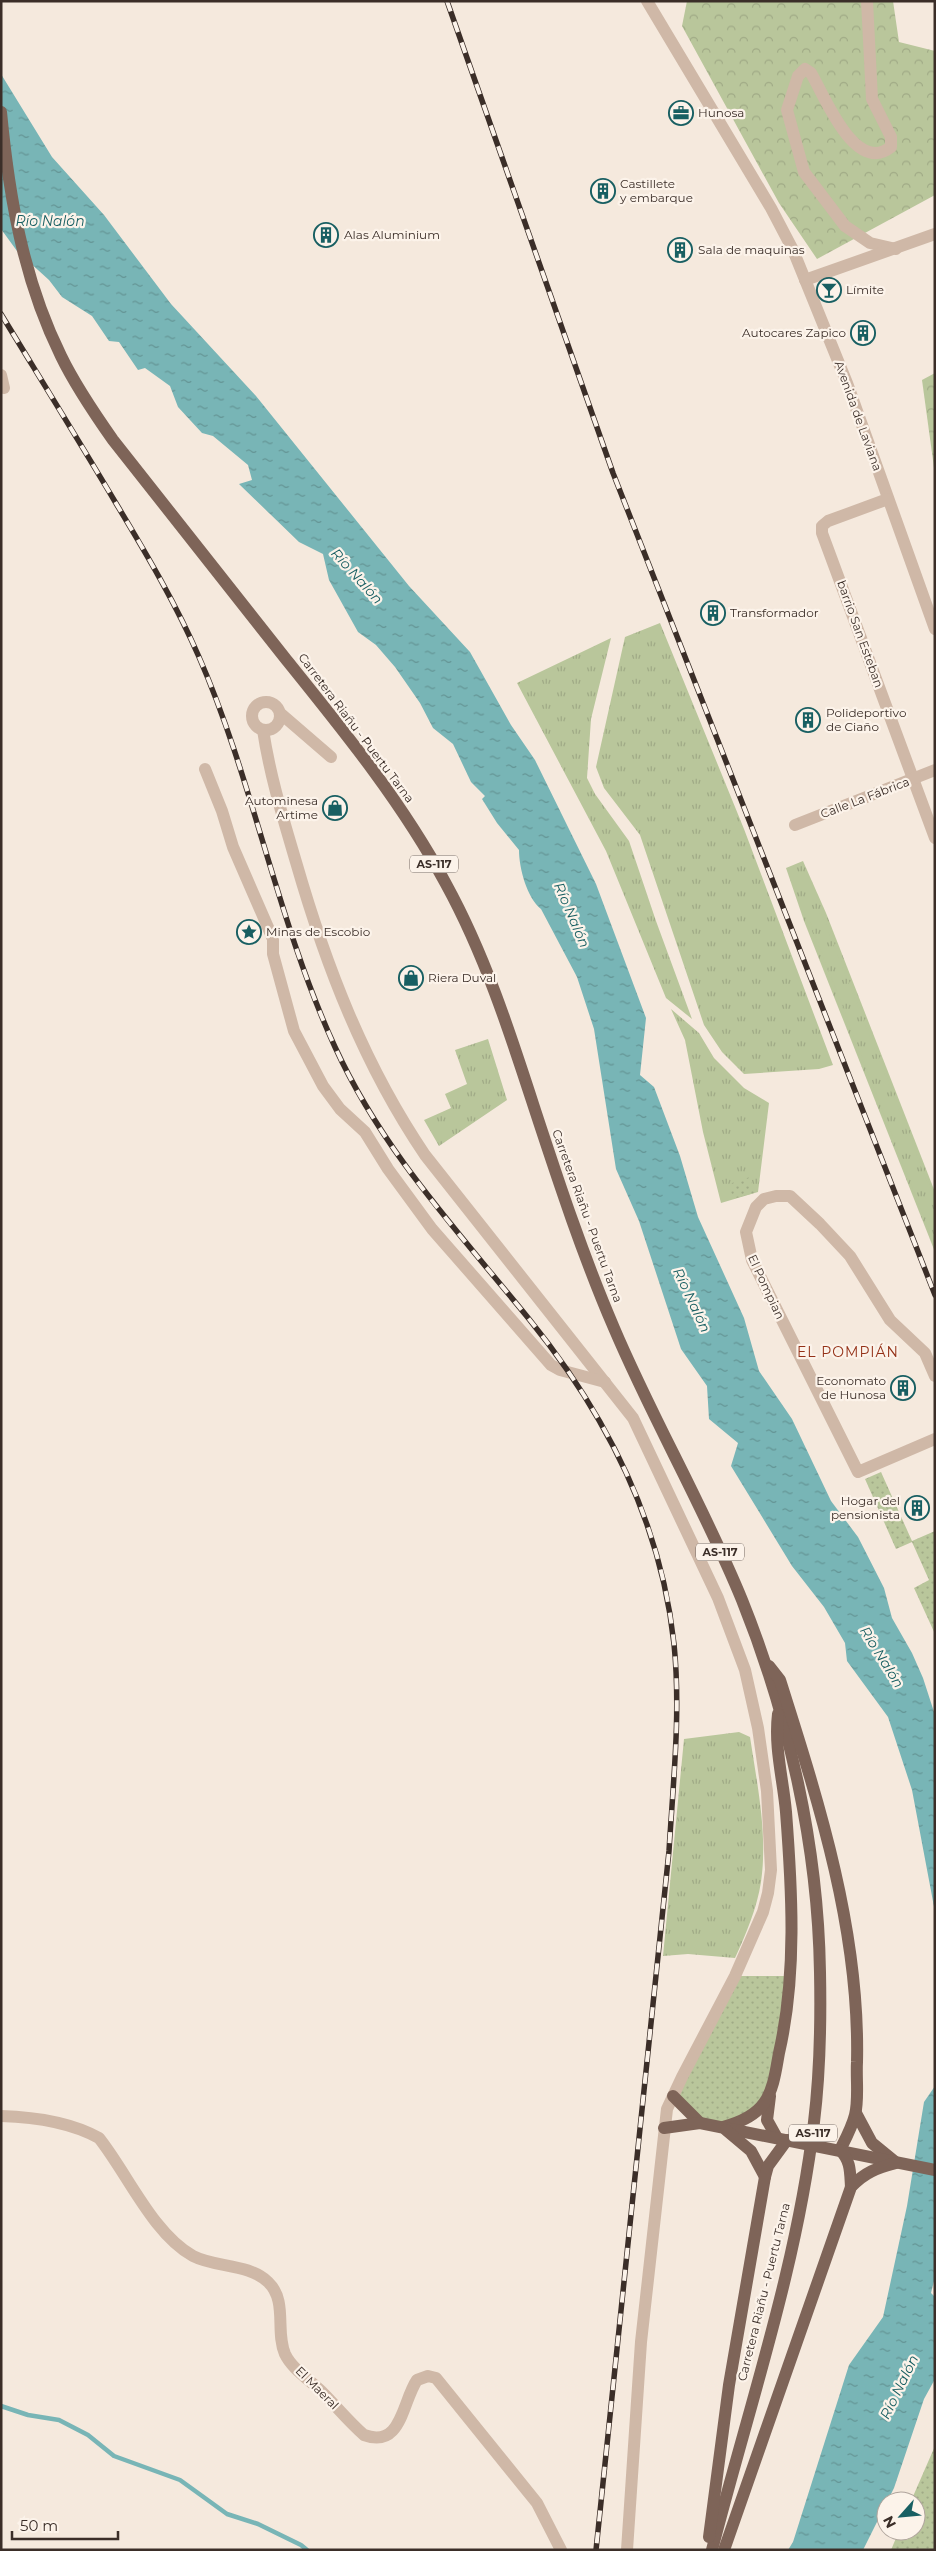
<svg xmlns="http://www.w3.org/2000/svg" width="936" height="2551" font-family="Montserrat,sans-serif">
	<defs>
		<pattern id="grass-tufts" width="24" height="20" patternUnits="userSpaceOnUse" patternTransform="scale(1.25)"><rect width="24" height="20" fill="#b9c69b"/><path d="M3 7l-1-3M5 7V3M7 7l1-3M15 17l-1-3M17 17v-4M19 17l1-3" fill="none" stroke="#a0aa86"/></pattern>
		<pattern id="forest-crowns" width="20" height="18" patternUnits="userSpaceOnUse" patternTransform="scale(1.25)"><rect width="20" height="18" fill="#b9c69b"/><path d="M2 6a3 3 0 1 1 6 0M12 15a3 3 0 1 1 6 0" fill="none" stroke="#a0aa86"/></pattern>
		<pattern id="park-dots" width="8" height="8" patternUnits="userSpaceOnUse" patternTransform="scale(1.25)"><rect width="8" height="8" fill="#b9c69b"/><path d="M2 2h.1M6 6h.1" fill="none" stroke="#a0aa86" stroke-width="1.8" stroke-linecap="round"/></pattern>
		<pattern id="water-ripples" width="26" height="14" patternUnits="userSpaceOnUse" patternTransform="scale(1.25)"><rect width="26" height="14" fill="#78b5b6"/><path d="M2 4q2-2 4 0t4 0M15 11q2-2 4 0t4 0" fill="none" stroke="#649494"/></pattern>
	</defs>
	<rect width="100%" height="100%" fill="#f5e9dd"/>
	<g fill="url(#grass-tufts)">
		<path d="M660,623L744,829L833,1065L819,1069L744,1074L722,1052L704,1025L640,835L604,788L596,767L625,637Z"/>
		<path d="M611,638L591,719L587,778L595,794L629,841L656,921L692,1019L666,998L606,851L517,683Z"/>
		<path d="M803,861L826,913L935,1192V1252L804,921L786,868Z"/>
		<path d="M671,1009L699,1033L714,1058L744,1088L769,1103L758,1192L721,1203L703,1132L685,1040Z"/>
		<path d="M488,1039L507,1100L439,1146L424,1120L451,1108L445,1094L467,1084L455,1050Z"/>
		<path d="M739,1732L750,1737C757,1784 768,1834 761,1882C757,1908 746,1934 735,1958L688,1954L663,1956L684,1739Z"/>
	</g>
	<g fill="url(#forest-crowns)">
		<path d="M687,1H893L899,42L935,51V195L817,259L779,203L682,26Z"/>
		<path d="M935,373V475L922,380Z"/>
	</g>
	<g fill="url(#park-dots)">
		<path d="M750,1177L754,1193L733,1199L729,1184Z"/>
		<path d="M881,1472L912,1541L935,1531V1634L914,1588L929,1580L912,1542L896,1549L865,1479Z"/>
		<path d="M735,1976H789L771,2091L738,2122L700,2123L673,2096Z"/>
		<path d="M935,2446V2550H891L899,2531H916V2501H911Z"/>
	</g>
	<path fill="#b9c69b" d="M813,910H818L823,915L935,1198V1202L822,916L819,912H813L810,915V921L935,1246L809,921V914Z"/>
	<g fill="url(#water-ripples)">
		<path d="M1,74L52,157L104,215L171,304L256,396L409,586L470,652L511,725L535,760L596,884L646,1018L640,1075L654,1087L680,1156L698,1217L744,1318L759,1371L792,1419L831,1501L858,1537L884,1588L892,1618L912,1653L923,1678L935,1715V1912L912,1790L888,1717L847,1661L845,1643L824,1607L792,1566L731,1466L738,1443L709,1419L707,1386L681,1349L639,1221L616,1169L594,1029L577,977L541,909C527,898 519,868 519,850L497,823L482,799L485,796L471,782L453,744L433,728L420,703L395,667L376,645L358,632L329,580L323,554L299,542L239,484L252,480L248,465L213,436L202,433L178,407L170,386L145,368L138,370L119,342L109,341L92,316L62,297L49,280L17,251L1,229Z"/>
		<path d="M935,2086V2277L931,2293L935,2297V2379L924,2399L894,2488L863,2550H788L793,2542L849,2365L883,2317L907,2206L924,2102Z"/>
	</g>
	<g fill="none" stroke-linecap="round" stroke-linejoin="round">
		<path stroke="#78b5b6" stroke-width="4.5" d="M1,2406L28,2415L59,2420L88,2435L114,2456L180,2480L227,2514L258,2524L301,2545L307,2550"/>
		<g stroke="#cfb8a7" stroke-width="12">
			<path d="M647,1L771,208L793,250L847,383L935,629"/>
			<path d="M867,1L872,99L891,137V147C855,175 825,97 811,73L805,69L798,76L787,110L804,172L845,226L870,243L896,249"/>
			<path d="M805,280L935,234"/>
			<path d="M1,375L4,388"/>
			<path d="M888,499L828,521L822,526V533L935,838"/>
			<circle cx="266" cy="716" r="14"/>
			<path d="M280,713L331,757"/>
			<path d="M263,730C270,776 283,818 296,862C326,966 364,1065 425,1155L633,1418L718,1598L745,1670L758,1728L767,1791L771,1870L768,1893L763,1912L735,1976L682,2077L667,2109L641,2342L627,2550"/>
			<path d="M205,769L222,811L233,847L273,939V954L294,1031L323,1086L340,1109L365,1132L388,1169L432,1229L551,1365L560,1370L605,1382"/>
			<path d="M795,825L935,770"/>
			<path d="M935,1376L925,1353L890,1320L850,1256L820,1224L790,1196H776L764,1199L756,1207L746,1232L752,1260L858,1472L935,1439"/>
			<path d="M1,2116C34,2117 70,2122 99,2138C127,2173 153,2234 193,2256C216,2268 248,2263 268,2282C288,2301 275,2331 285,2354C292,2369 310,2380 322,2392C336,2406 349,2422 364,2435C402,2449 402,2402 417,2380L428,2376L436,2378L537,2503L561,2550"/>
		</g>
		<g stroke="#7e6458" stroke-width="12">
			<path d="M1,112C9,196 23,279 61,356C75,385 94,413 113,440C170,513 228,585 285,658C343,730 402,802 446,884C485,955 510,1033 535,1110C559,1183 583,1256 614,1328C653,1420 704,1507 742,1600C789,1717 818,1846 820,1972C821,2021 820,2073 814,2122C797,2267 748,2409 712,2550"/>
			<path d="M769,1666L780,1680C819,1803 860,1931 857,2062C856,2079 859,2099 855,2115C852,2127 846,2138 840,2150"/>
			<path d="M673,2096L700,2123"/>
			<path d="M770,2096L767,2120L777,2138"/>
			<path d="M856,2113L872,2143L894,2161"/>
			<path d="M723,2127C738,2123 755,2116 764,2103C774,2089 776,2069 779,2053C797,1975 792,1890 786,1812C783,1779 774,1747 778,1714"/>
			<path d="M664,2128L700,2123L935,2170"/>
			<path d="M726,2130L751,2151L765,2177"/>
			<path d="M840,2150C851,2161 850,2172 851,2187"/>
			<path d="M709,2537L729,2385L765,2177L768,2166L787,2140"/>
			<path d="M724,2550L851,2187C865,2172 877,2168 896,2163"/>
		</g>
		<defs>
			<g id="rail">
				<path d="M447,1L613,473L935,1295"/>
				<path d="M1,314C40,378 79,441 117,505C147,555 176,604 199,657C254,783 277,921 335,1047C383,1152 457,1230 529,1319C606,1414 661,1522 674,1644C681,1713 673,1783 669,1851L596,2550"/>
			</g>
		</defs>
		<use href="#rail" stroke="#3b2e28" stroke-width="5.5"/>
		<use href="#rail" stroke="#fcf3ea" stroke-width="4" stroke-dasharray="11" stroke-linecap="butt"/>
	</g>
	<defs>
		<symbol id="office-ring" viewBox="-11 -11 22 22"><circle r="9.5" fill="#fcf3ea" stroke="#185f62" stroke-width="1.5"/><path d="M-6-3h4V-5.5h4V-3h4V5H-6ZM-1-4.5V-3h2v-1.5ZM-6 0V1H6V0Z" fill="#185f62"/></symbol>
		<symbol id="building-ring" viewBox="-11 -11 22 22"><circle r="9.5" fill="#fcf3ea" stroke="#185f62" stroke-width="1.5"/><path d="M-4-6H4V6H1V3H-1V6H-4ZM-2.5-4.3h1.7v1.8h-1.7ZM.8-4.3h1.7v1.8H.8ZM-2.5-1h1.7V.8h-1.7ZM.8-1h1.7V.8H.8Z" fill="#185f62"/></symbol>
		<symbol id="bar-ring" viewBox="-11 -11 22 22"><circle r="9.5" fill="#fcf3ea" stroke="#185f62" stroke-width="1.5"/><path d="M-6-5H6L.8 .8V4.5H3.5V6h-7V4.5H-.8V.8Z" fill="#185f62"/></symbol>
		<symbol id="shop-ring" viewBox="-11 -11 22 22"><circle r="9.5" fill="#fcf3ea" stroke="#185f62" stroke-width="1.5"/><path d="M-5-2.5h2.3a2.7 3.5 0 0 1 5.4 0H5L5.5 6h-11ZM-1.5-2.5h3a1.5 2.3 0 0 0-3 0Z" fill="#185f62"/></symbol>
		<symbol id="sight-ring" viewBox="-11 -11 22 22"><circle r="9.5" fill="#fcf3ea" stroke="#185f62" stroke-width="1.5"/><path d="M0-6L1.8-2.2L6-1.7L2.9 1.2L3.7 5.4L0 3.3L-3.7 5.4L-2.9 1.2L-6-1.7L-1.8-2.2Z" fill="#185f62"/></symbol>
	</defs>
	<g fill-rule="evenodd">
		<use href="#office-ring" x="667" y="99" width="28" height="28"/>
		<use href="#building-ring" x="589" y="177" width="28" height="28"/>
		<use href="#building-ring" x="312" y="221" width="28" height="28"/>
		<use href="#building-ring" x="666" y="236" width="28" height="28"/>
		<use href="#bar-ring" x="815" y="276" width="28" height="28"/>
		<use href="#building-ring" x="849" y="319" width="28" height="28"/>
		<use href="#building-ring" x="699" y="599" width="28" height="28"/>
		<use href="#building-ring" x="794" y="706" width="28" height="28"/>
		<use href="#shop-ring" x="321" y="794" width="28" height="28"/>
		<use href="#sight-ring" x="235" y="918" width="28" height="28"/>
		<use href="#shop-ring" x="397" y="964" width="28" height="28"/>
		<use href="#building-ring" x="889" y="1374" width="28" height="28"/>
		<use href="#building-ring" x="903" y="1494" width="28" height="28"/>
	</g>
	<g text-anchor="middle" stroke-width="4.5" stroke-linejoin="round" paint-order="stroke">
		<g fill="#fcf3ea" stroke="#756962" stroke-width="1">
			<rect x="410" y="855.5" width="48" height="17" rx="4"/>
			<rect x="696" y="1543.5" width="48" height="17" rx="4"/>
			<rect x="789" y="2124.5" width="48" height="17" rx="4"/>
		</g>
		<g font-size="11" font-weight="bold" fill="#3b2e28">
			<text x="434" y="868">AS-117</text>
			<text x="720" y="1556">AS-117</text>
			<text x="813" y="2137">AS-117</text>
		</g>
		<g font-size="12" fill="#3b2e28" stroke="#fcf3ea" text-anchor="start">
			<text x="698" y="117">Hunosa</text>
			<text x="620" y="188">Castillete<tspan x="620" dy="14">y embarque</tspan></text>
			<text x="344" y="239">Alas Aluminium</text>
			<text x="698" y="254">Sala de maquinas</text>
			<text x="846" y="294">Límite</text>
			<text x="846" y="337" text-anchor="end">Autocares Zapico</text>
			<text x="730" y="617">Transformador</text>
			<text x="826" y="717">Polideportivo<tspan x="826" dy="14">de Ciaño</tspan></text>
			<text x="318" y="805" text-anchor="end">Autominesa<tspan x="318" dy="14">Artime</tspan></text>
			<text x="266" y="936">Minas de Escobio</text>
			<text x="428" y="982">Riera Duval</text>
			<text x="886" y="1385" text-anchor="end">Economato<tspan x="886" dy="14">de Hunosa</tspan></text>
			<text x="900" y="1505" text-anchor="end">Hogar del<tspan x="900" dy="14">pensionista</tspan></text>
		</g>
		<g font-size="12" fill="#3b2e28" stroke="#fcf3ea">
			<text transform="translate(858 416) rotate(70)" y="4">Avenida de Laviana</text>
			<text transform="translate(860 634) rotate(70)" y="4">barrio San Esteban</text>
			<text transform="translate(356 728) rotate(53)" y="4">Carretera Riañu - Puertu Tarna</text>
			<text transform="translate(865 798) rotate(-21)" y="4">Calle La Fábrica</text>
			<text transform="translate(587 1216) rotate(70)" y="4">Carretera Riañu - Puertu Tarna</text>
			<text transform="translate(766 1287) rotate(65)" y="4">El Pompian</text>
			<text transform="translate(764 2292) rotate(-76)" y="4">Carretera Riañu - Puertu Tarna</text>
			<text transform="translate(317 2388) rotate(45)" y="4">El Maeral</text>
		</g>
		<g font-size="14" font-style="italic" fill="#185f62" stroke="#fcf3ea">
			<text x="50" y="226">Río Nalón</text>
			<text transform="translate(357 576) rotate(48)" y="5">Río Nalón</text>
			<text transform="translate(572 915) rotate(67)" y="5">Río Nalón</text>
			<text transform="translate(692 1300) rotate(65)" y="5">Río Nalón</text>
			<text transform="translate(882 1657) rotate(58)" y="5">Río Nalón</text>
			<text transform="translate(899 2387) rotate(-64)" y="5">Río Nalón</text>
		</g>
		<g font-size="14" letter-spacing="1" fill="#943117" stroke="#fcf3ea">
			<text x="848" y="1357">EL POMPIÁN</text>
		</g>
	</g>
	<rect width="936" height="2551" fill="none" stroke="#3b2e28" stroke-width="5"/>
	<g transform="translate(901 2516) rotate(243)"><circle r="24" fill="#fcf3ea" stroke="#afa49c"/>
	<path d="M0-4L9 19L0 12L-9 19Z" fill="#185f62"/>
	<text y="-8" font-size="14" font-weight="bold" text-anchor="middle" fill="#3b2e28">N</text>
	</g>
	<path d="M12 2531v8h106v-8" fill="none" stroke="#3b2e28" stroke-width="2.5"/>
	<text x="20" y="2531" font-size="15" fill="#3b2e28" stroke="#fcf3ea" stroke-width="4" paint-order="stroke">50 m</text>
</svg>
